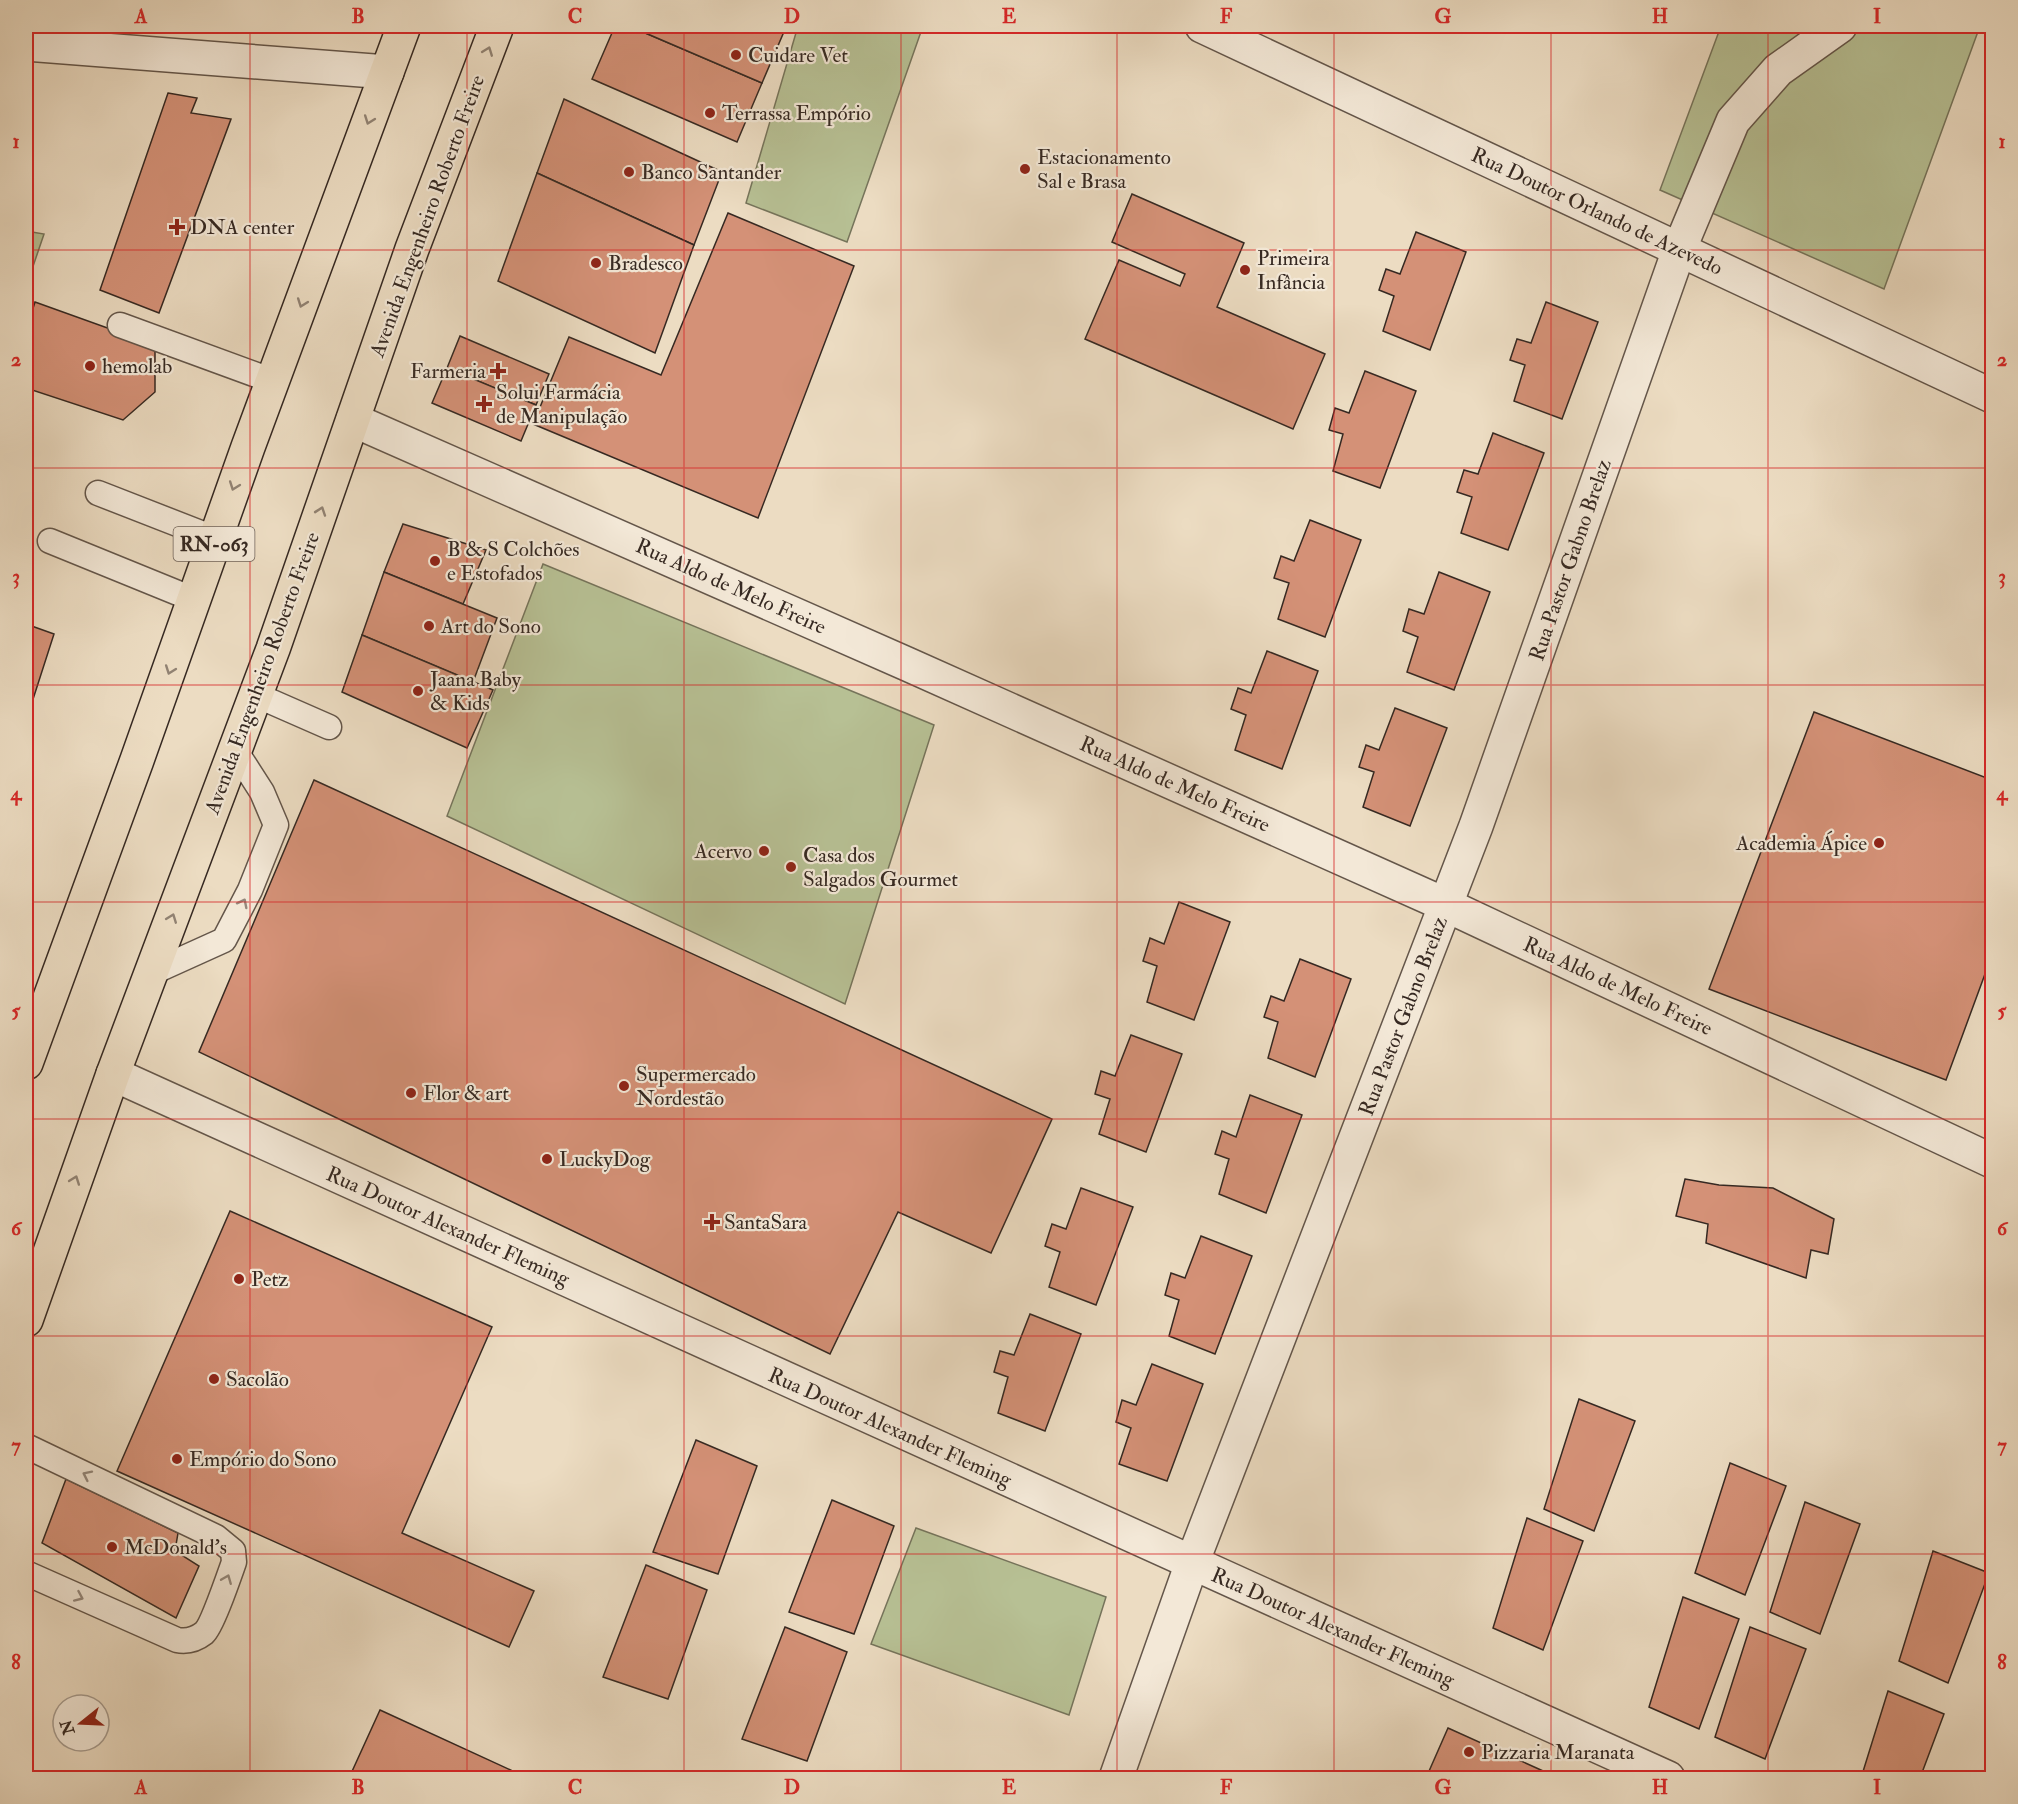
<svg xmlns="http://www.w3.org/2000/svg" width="2018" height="1804" font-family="'IM FELL Double Pica',serif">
	<rect width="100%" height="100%" fill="#ecdcc2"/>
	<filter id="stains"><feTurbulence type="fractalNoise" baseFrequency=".00333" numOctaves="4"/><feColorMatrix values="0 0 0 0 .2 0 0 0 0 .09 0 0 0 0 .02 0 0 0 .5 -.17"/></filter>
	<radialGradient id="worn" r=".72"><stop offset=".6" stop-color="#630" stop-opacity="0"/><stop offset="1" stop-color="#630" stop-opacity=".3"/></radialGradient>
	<g fill="#b7c094" stroke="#76745b" stroke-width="1.5">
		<path d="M798,26H923L847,242L746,203Z"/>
		<path d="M1721,26H1980L1884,289L1660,190Z"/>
		<path d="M26,231L44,234L26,287Z"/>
		<path d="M543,564L934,725L845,1004L447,816Z"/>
		<path d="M916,1528L1106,1597L1069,1715L871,1644Z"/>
	</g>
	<g fill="#d49177" stroke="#362922" stroke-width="1.5">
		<path d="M615,26H629L762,83L737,142L592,79Z"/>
		<path d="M629,26H782L786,27L762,83Z"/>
		<path d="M168,93L197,98L191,113L231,119L159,313L100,290Z"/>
		<path d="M564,99L722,172L694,245L537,173Z"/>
		<path d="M537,173L694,245L655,353L498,281Z"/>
		<path d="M1132,194L1244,243L1217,307L1325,354L1293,429L1085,339L1119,260L1180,286L1185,274L1112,242Z"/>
		<path d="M728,213L854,266L758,518L533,424L569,337L661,375Z"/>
		<path d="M1416,232L1466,252L1430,350L1383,331L1394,296L1379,290L1386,269L1400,274Z"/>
		<path d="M35,302L155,345V392L123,420L26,388V331Z"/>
		<path d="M1546,302L1598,322L1562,419L1514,401L1525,365L1510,360L1517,339L1531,343Z"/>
		<path d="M460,336L549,374L536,405L447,368Z"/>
		<path d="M447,368L536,405L521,441L432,403Z"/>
		<path d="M1365,371L1416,391L1380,488L1333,471L1343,434L1329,430L1335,408L1349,413Z"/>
		<path d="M1493,433L1544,453L1508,550L1461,533L1472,497L1457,492L1464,470L1478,474Z"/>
		<path d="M1310,520L1361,540L1325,637L1278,619L1289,583L1274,578L1281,556L1294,561Z"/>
		<path d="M403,524L486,550L463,604L384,572Z"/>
		<path d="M384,572L497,618L473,682L362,635Z"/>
		<path d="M1439,572L1490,592L1454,690L1407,672L1418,637L1403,631L1409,609L1424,614Z"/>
		<path d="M26,624L54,634L26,721Z"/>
		<path d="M362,635L493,690L467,748L342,692Z"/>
		<path d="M1267,651L1318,671L1282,769L1235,750L1246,715L1231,709L1238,688L1251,693Z"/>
		<path d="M1395,708L1447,728L1410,826L1363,807L1374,772L1359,767L1366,745L1379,750Z"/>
		<path d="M1814,712L1992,780V955L1946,1080L1709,989Z"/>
		<path d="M314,780L1052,1119L991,1253L898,1212L830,1354L199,1052Z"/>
		<path d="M1179,902L1230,922L1194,1020L1147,1002L1157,966L1143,961L1150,938L1164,944Z"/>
		<path d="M1300,959L1351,979L1315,1077L1268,1058L1278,1022L1264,1017L1271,996L1284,1001Z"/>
		<path d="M1131,1035L1182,1054L1146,1152L1099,1134L1110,1099L1095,1094L1101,1071L1115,1076Z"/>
		<path d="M1250,1095L1302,1115L1266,1213L1219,1194L1229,1159L1215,1154L1222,1131L1236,1137Z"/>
		<path d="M1685,1179L1719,1185L1773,1188L1834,1219L1828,1254L1811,1250L1806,1278L1706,1243L1708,1224L1676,1216Z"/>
		<path d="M1081,1188L1133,1207L1096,1305L1049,1287L1060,1252L1045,1246L1052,1224L1066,1229Z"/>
		<path d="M230,1211L492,1327L402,1533L534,1591L509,1647L117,1471Z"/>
		<path d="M1201,1236L1252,1256L1215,1354L1169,1336L1179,1300L1165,1295L1171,1273L1185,1278Z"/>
		<path d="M1030,1314L1081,1334L1045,1431L998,1413L1008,1377L994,1372L1000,1351L1014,1355Z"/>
		<path d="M1152,1364L1203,1384L1167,1481L1119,1464L1131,1428L1116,1422L1122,1400L1136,1405Z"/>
		<path d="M1579,1399L1635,1421L1594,1531L1544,1509Z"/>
		<path d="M696,1440L757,1466L718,1574L653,1552Z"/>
		<path d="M1730,1463L1786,1486L1745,1595L1695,1573Z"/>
		<path d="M66,1479L178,1533L175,1551L199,1566L176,1618L42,1543Z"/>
		<path d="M832,1500L894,1526L854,1634L789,1612Z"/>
		<path d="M1805,1502L1860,1524L1820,1634L1770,1612Z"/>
		<path d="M1527,1518L1583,1541L1543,1650L1493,1628Z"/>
		<path d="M1933,1551L1989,1573L1948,1683L1899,1661Z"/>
		<path d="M646,1565L707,1590L668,1699L603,1677Z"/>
		<path d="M1683,1597L1739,1619L1699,1729L1649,1707Z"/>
		<path d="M785,1627L847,1652L807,1761L742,1739Z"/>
		<path d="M1750,1627L1806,1649L1765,1759L1715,1737Z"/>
		<path d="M1888,1691L1944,1714L1920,1778H1861Z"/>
		<path d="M380,1710L528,1778H349Z"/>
		<path d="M1448,1728L1552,1775L1551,1778H1426Z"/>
	</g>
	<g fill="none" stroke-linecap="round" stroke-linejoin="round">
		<defs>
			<g id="lane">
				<path d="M120,325L273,381"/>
				<path d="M98,493L216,539"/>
				<path d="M50,541L195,600"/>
				<path d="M256,695L329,727"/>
				<path d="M151,973L224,940L250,890L276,825L262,792L235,750"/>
				<path d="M26,1446L216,1537L233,1551L234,1562C229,1576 212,1626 204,1633C195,1640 187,1642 177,1640L26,1573"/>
			</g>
			<g id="street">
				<path d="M1202,26L1992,396"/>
				<path d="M26,44L387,72"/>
				<path d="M353,420L907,664L1446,905L1992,1161"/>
				<path d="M113,1074L1668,1778"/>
				<path d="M1116,1778L1192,1563L1476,826L1679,250L1733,121L1778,70L1840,26"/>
			</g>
			<g id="primary">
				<path d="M26,1063L137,760L248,447L404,26"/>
				<path d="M26,1320L113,1074L273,649L412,249L497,26"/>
			</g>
		</defs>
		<use href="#lane" stroke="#64564a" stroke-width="27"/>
		<use href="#street" stroke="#64564a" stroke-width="36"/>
		<use href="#primary" stroke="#362922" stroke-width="36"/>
		<use href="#lane" stroke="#f3e8d7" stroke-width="24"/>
		<use href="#street" stroke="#f3e8d7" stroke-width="33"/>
		<use href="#primary" stroke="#ecdcc2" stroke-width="33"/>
	</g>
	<defs><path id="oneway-chevron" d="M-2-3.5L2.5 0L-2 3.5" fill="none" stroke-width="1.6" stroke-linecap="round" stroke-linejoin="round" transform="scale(1.5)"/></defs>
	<g stroke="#918272">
		<use href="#oneway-chevron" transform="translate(488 51) rotate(-69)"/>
		<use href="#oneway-chevron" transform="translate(369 120) rotate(110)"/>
		<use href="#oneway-chevron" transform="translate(302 303) rotate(110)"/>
		<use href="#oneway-chevron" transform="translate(234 486) rotate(110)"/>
		<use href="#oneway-chevron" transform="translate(321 511) rotate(-71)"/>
		<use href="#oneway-chevron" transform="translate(170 670) rotate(110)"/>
		<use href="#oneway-chevron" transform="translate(172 918) rotate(-69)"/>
		<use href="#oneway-chevron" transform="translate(75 1180) rotate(-70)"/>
	</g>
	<g stroke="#94887c">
		<use href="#oneway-chevron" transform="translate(243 903) rotate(-63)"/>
		<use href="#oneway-chevron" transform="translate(87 1475) rotate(-154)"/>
		<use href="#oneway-chevron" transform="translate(227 1579) rotate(-68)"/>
		<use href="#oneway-chevron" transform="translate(79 1597) rotate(24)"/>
	</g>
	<path fill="none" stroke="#d62828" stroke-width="1.5" stroke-opacity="0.55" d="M250,26V1778M467,26V1778M684,26V1778M901,26V1778M1117,26V1778M1334,26V1778M1551,26V1778M1768,26V1778M26,250H1992M26,468H1992M26,685H1992M26,902H1992M26,1119H1992M26,1336H1992M26,1554H1992"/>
	<g fill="#8f2418" stroke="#f3e8d7" stroke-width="2">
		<circle cx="736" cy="55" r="6"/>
		<circle cx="710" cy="113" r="6"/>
		<circle cx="1025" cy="169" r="6"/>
		<circle cx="629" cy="172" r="6"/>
		<path d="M174 218h6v6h6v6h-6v6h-6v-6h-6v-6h6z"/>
		<circle cx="596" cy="263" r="6"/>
		<circle cx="1245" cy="270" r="6"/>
		<circle cx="90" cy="366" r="6"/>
		<path d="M495 362h6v6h6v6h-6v6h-6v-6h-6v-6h6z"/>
		<path d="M481 395h6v6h6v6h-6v6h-6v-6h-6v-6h6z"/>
		<circle cx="435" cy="561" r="6"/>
		<circle cx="429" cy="626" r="6"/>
		<circle cx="418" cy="691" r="6"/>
		<circle cx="1879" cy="843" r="6"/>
		<circle cx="764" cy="851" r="6"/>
		<circle cx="791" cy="867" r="6"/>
		<circle cx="624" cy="1086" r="6"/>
		<circle cx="411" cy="1093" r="6"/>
		<circle cx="547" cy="1159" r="6"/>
		<path d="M709 1213h6v6h6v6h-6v6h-6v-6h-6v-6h6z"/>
		<circle cx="239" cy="1279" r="6"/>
		<circle cx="214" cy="1379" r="6"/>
		<circle cx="177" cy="1459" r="6"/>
		<circle cx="112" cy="1547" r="6"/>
		<circle cx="1469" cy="1752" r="6"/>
	</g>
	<g text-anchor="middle" stroke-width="4.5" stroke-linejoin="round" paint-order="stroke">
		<rect fill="#f3e8d7" stroke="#6f6258" stroke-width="1.5" x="173.5" y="527" width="81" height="34" rx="4.5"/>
		<g font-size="20" font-weight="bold" fill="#362922">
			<text x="214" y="551">RN-063</text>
		</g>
		<g font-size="21" fill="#362922" stroke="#f3e8d7" text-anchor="start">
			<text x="748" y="62">Cuidare Vet</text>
			<text x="722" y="120">Terrassa Empório</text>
			<text x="1037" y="164">Estacionamento<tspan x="1037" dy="24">Sal e Brasa</tspan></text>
			<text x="641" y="179">Banco Santander</text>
			<text x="190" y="234">DNA center</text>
			<text x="1257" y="265">Primeira<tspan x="1257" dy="24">Infância</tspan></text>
			<text x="608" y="270">Bradesco</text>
			<text x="102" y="373">hemolab</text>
			<text x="486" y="378" text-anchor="end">Farmeria</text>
			<text x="496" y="399">Solui Farmácia<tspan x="496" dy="24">de Manipulação</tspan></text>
			<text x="447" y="556">B &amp; S Colchões<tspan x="447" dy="24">e Estofados</tspan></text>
			<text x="441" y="633">Art do Sono</text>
			<text x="430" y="686">Jaana Baby<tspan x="430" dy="24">&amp; Kids</tspan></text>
			<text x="1867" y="850" text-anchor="end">Academia Ápice</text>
			<text x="752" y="858" text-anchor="end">Acervo</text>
			<text x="803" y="862">Casa dos<tspan x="803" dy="24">Salgados Gourmet</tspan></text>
			<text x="636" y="1081">Supermercado<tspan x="636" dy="24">Nordestão</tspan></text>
			<text x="423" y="1100">Flor &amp; art</text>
			<text x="559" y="1166">LuckyDog</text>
			<text x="724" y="1229">SantaSara</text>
			<text x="251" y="1286">Petz</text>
			<text x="226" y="1386">Sacolão</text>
			<text x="189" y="1466">Empório do Sono</text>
			<text x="124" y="1554">McDonald's</text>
			<text x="1481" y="1759">Pizzaria Maranata</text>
		</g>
		<g font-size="21" fill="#362922" stroke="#f3e8d7">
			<text transform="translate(1597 211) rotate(25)" y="7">Rua Doutor Orlando de Azevedo</text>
			<text transform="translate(427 216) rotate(-70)" y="7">Avenida Engenheiro Roberto Freire</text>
			<text transform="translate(1570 560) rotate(-71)" y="7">Rua Pastor Gabno Brelaz</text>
			<text transform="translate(731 586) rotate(24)" y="7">Rua Aldo de Melo Freire</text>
			<text transform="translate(262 673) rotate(-70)" y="7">Avenida Engenheiro Roberto Freire</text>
			<text transform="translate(1175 784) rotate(24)" y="7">Rua Aldo de Melo Freire</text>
			<text transform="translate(1618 986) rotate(25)" y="7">Rua Aldo de Melo Freire</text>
			<text transform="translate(1403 1016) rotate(-69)" y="7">Rua Pastor Gabno Brelaz</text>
			<text transform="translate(448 1226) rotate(24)" y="7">Rua Doutor Alexander Fleming</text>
			<text transform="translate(890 1427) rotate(24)" y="7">Rua Doutor Alexander Fleming</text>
			<text transform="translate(1333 1627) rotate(24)" y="7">Rua Doutor Alexander Fleming</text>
		</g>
	</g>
	<rect width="2018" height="1804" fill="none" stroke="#ecdcc2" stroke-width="66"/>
	<g transform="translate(81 1723) rotate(252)"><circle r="28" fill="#f3e8d7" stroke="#a79c8f" stroke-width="1.5"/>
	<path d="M0-4.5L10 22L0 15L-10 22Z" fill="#8f2418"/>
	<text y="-9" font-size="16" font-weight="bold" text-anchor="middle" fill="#362922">N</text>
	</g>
	<rect x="33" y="33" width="1952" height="1738" fill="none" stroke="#d62828" stroke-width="2"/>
	<g font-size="20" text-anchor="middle" font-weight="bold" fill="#d62828">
		<text x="141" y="23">A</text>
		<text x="358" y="23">B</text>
		<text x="575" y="23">C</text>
		<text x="792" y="23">D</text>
		<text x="1009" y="23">E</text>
		<text x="1226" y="23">F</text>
		<text x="1443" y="23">G</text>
		<text x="1660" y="23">H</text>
		<text x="1877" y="23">I</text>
		<text x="16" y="148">1</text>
		<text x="2002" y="148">1</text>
		<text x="16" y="366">2</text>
		<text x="2002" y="366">2</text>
		<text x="16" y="583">3</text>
		<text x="2002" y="583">3</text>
		<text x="16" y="800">4</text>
		<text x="2002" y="800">4</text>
		<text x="16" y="1017">5</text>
		<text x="2002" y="1017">5</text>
		<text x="16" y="1235">6</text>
		<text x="2002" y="1235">6</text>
		<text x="16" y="1452">7</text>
		<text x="2002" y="1452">7</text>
		<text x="16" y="1669">8</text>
		<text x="2002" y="1669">8</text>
		<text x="141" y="1794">A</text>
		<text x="358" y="1794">B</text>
		<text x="575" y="1794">C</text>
		<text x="792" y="1794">D</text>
		<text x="1009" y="1794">E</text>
		<text x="1226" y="1794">F</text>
		<text x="1443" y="1794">G</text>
		<text x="1660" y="1794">H</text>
		<text x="1877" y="1794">I</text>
	</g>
	<rect width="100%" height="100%" filter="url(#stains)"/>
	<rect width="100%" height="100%" fill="url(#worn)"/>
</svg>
